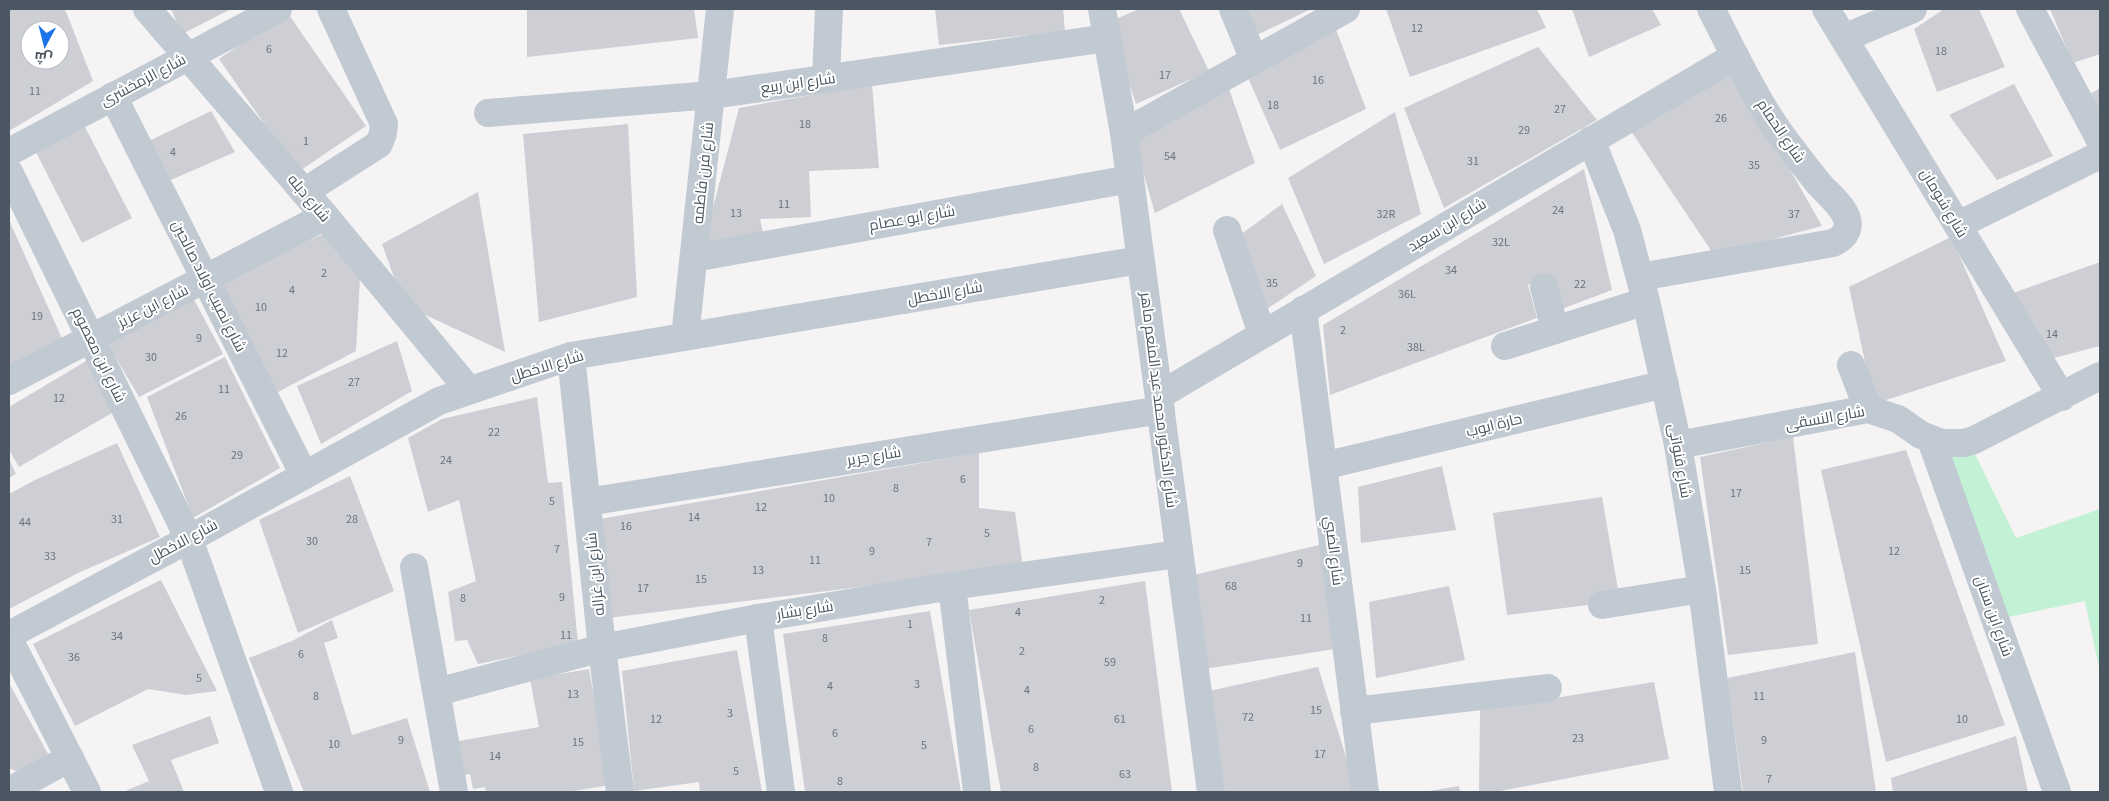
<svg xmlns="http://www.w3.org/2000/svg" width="2109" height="801" font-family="'Source Sans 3',Cairo,sans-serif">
	<rect width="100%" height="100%" fill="#f5f3f3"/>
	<path fill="#c3f1d5" d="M1973,450L2016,538L2100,509V667L2099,668L2085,601L1989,621L1937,459Z"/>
	<g fill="#cdcfd5" fill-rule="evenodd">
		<path d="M9,9H65L93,81L9,131ZM30,30H60V60H30Z"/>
		<path d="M171,9H231L182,34Z"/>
		<path d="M527,9H694L698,38L527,57Z"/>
		<path d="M935,9H1063L1065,31L939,45Z"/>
		<path d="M1139,9H1179L1209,71L1136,104L1109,22Z"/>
		<path d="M1247,9H1311L1257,35Z"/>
		<path d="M1386,9H1537L1546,28L1410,77Z"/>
		<path d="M1572,9H1652L1661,25L1589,57Z"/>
		<path d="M1944,9H1979L2005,67L1937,92L1914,29Z"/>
		<path d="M2050,9H2100V54L2073,63Z"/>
		<path d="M287,12L366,126L298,172L219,59Z"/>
		<path d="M1334,24L1366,109L1280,150L1245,71Z"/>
		<path d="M1538,47L1597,120L1444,208L1404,108Z"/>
		<path d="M1734,71L1822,226L1714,255L1629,128Z"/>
		<path d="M872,84L879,168L809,171L811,217L760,219L763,233L704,242L739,108Z"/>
		<path d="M2014,84L2053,156L1997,180L1949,115Z"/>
		<path d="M2100,88V128L2085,97Z"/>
		<path d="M1229,89L1255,163L1155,213L1134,141Z"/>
		<path d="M211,111L235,152L171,180L149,141Z"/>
		<path d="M1395,112L1421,214L1324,264L1288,178Z"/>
		<path d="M628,124L637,297L539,322L523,134Z"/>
		<path d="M85,127L132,218L82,243L36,152Z"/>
		<path d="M1584,169L1612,290L1559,310L1549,278L1528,285L1537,318L1330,395L1323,325Z"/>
		<path d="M478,192L505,352L404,305L382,244Z"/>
		<path d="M1282,204L1316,276L1264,311L1236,238Z"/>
		<path d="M9,220L64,343L9,367Z"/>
		<path d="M325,233L360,278L356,351L276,393L216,282Z"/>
		<path d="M1951,237L2006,361L1874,404L1849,287Z"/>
		<path d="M2100,262V346L2054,358L2013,293Z"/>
		<path d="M190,292L223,354L139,397L104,338Z"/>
		<path d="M397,341L412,391L321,444L297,386Z"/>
		<path d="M225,357L280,468L193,518L147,397Z"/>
		<path d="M88,360L117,410L19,467L9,450V407Z"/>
		<path d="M537,397L548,483L562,482L578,643L478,664L467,640L455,641L448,592L476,581L459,500L428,512L408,438L442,419Z"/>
		<path d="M1793,437L1818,644L1728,655L1700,457Z"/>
		<path d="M117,443L160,537L78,573L9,609V494L35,480Z"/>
		<path d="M1906,450L2005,725L1886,762L1821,470Z"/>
		<path d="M979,453V508L1015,512L1023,567L608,618L600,519Z"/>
		<path d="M9,459L16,474L9,478Z"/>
		<path d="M1442,466L1456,530L1361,543L1358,487Z"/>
		<path d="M350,476L394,591L298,633L259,520Z"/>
		<path d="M1602,497L1620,601L1507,615L1493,513Z"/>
		<path d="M1327,543L1335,649L1204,669L1194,575Z"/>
		<path d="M161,580L217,691L186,695L148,689L75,726L33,644Z"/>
		<path d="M1145,581L1172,792H1001L969,610Z"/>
		<path d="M1449,586L1465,660L1376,678L1369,602Z"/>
		<path d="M930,611L961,792H805L783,634Z"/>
		<path d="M332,620L338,638L324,643L352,735L407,718L430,792H304L249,658L292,641Z"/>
		<path d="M737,650L762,792H700L699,782L634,791L622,671Z"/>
		<path d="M1855,652L1876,792H1743L1727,678Z"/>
		<path d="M1318,667L1357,792H1225L1209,691Z"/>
		<path d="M589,669L610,785L568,792H486L485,787L473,789L470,774L458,776L453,742L539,727L530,679Z"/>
		<path d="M1654,682L1669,759L1495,792H1479L1480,710Z"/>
		<path d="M9,683L48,754L20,773L9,768Z"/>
		<path d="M210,716L219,743L171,760L184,792H123L149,781L132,745Z"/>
		<path d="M2016,736L2028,792H1893L1891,778Z"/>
		<path d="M1459,786L1460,792H1429V791Z"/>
	</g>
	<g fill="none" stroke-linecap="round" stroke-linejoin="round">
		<g stroke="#c1cad2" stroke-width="28">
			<path d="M147,9L325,216L469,390"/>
			<path d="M1102,9L1124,133L1211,792"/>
			<path d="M1233,9L1254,60"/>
			<path d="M1826,9L2062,397"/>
			<path d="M2030,9L2100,140"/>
			<path d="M1844,38L1913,9"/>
			<path d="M826,79L829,9"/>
			<path d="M113,96L304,475"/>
			<path d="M488,113L712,95L1107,38"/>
			<path d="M1124,133L1346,9"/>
			<path d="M1591,140L1627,230L1646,301L1678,445L1702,589L1728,792"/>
			<path d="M9,152L278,9"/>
			<path d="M9,172L189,539L279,792"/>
			<path d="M304,192L379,144L383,133L384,124L331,9"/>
			<path d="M1958,225L2100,155"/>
			<path d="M1227,230L1262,334"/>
			<path d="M694,258L1130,179"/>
			<path d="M1640,277L1833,243C1843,238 1850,231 1847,219C1843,206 1828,194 1819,184C1803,164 1787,144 1773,123C1749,87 1731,47 1711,9"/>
			<path d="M1544,287L1555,330"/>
			<path d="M1303,310L1365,792"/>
			<path d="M685,337L720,9"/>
			<path d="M1505,346L1646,301"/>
			<path d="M571,356L602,648L620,792"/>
			<path d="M1851,365L1868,409"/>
			<path d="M9,381L325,216"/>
			<path d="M1160,395L1735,56"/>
			<path d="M1931,440L2057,792"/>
			<path d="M1678,445L1868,409L1898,419L1921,435L1942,443H1964L1974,440L2100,376"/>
			<path d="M1323,466L1665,384"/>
			<path d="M587,502L1161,410"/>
			<path d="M414,567L454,792"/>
			<path d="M952,586L977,792"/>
			<path d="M1602,605L1702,589"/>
			<path d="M758,618L781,792"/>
			<path d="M9,635L189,539L439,401L571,356L1140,260"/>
			<path d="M9,639L87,792"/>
			<path d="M437,692L602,648L758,618L952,586L1178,554"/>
			<path d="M1354,711L1548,688"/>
			<path d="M9,791L70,758"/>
		</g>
	</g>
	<g text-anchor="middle" stroke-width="4" stroke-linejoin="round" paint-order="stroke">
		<g font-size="12" fill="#6b747e">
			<text x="1417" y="32">12</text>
			<text x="269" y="53">6</text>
			<text x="1941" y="55">18</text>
			<text x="1165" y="79">17</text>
			<text x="1318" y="84">16</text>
			<text x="35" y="95">11</text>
			<text x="1273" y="109">18</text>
			<text x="1560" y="113">27</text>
			<text x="1721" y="122">26</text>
			<text x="805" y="128">18</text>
			<text x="1524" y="134">29</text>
			<text x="306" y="145">1</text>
			<text x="173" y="156">4</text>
			<text x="1170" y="160">54</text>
			<text x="1473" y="165">31</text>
			<text x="1754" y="169">35</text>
			<text x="784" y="208">11</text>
			<text x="1558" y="214">24</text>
			<text x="736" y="217">13</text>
			<text x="1386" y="218">32R</text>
			<text x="1794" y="218">37</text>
			<text x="1501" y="246">32L</text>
			<text x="1451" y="274">34</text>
			<text x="324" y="277">2</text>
			<text x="1272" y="287">35</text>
			<text x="1580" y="288">22</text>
			<text x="292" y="294">4</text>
			<text x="1407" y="298">36L</text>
			<text x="261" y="311">10</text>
			<text x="37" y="320">19</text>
			<text x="1343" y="334">2</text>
			<text x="2052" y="338">14</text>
			<text x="199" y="342">9</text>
			<text x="1416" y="351">38L</text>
			<text x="282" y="357">12</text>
			<text x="151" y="361">30</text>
			<text x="354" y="386">27</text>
			<text x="224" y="393">11</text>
			<text x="59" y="402">12</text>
			<text x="181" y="420">26</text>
			<text x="494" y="436">22</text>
			<text x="237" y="459">29</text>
			<text x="446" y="464">24</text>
			<text x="963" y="483">6</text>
			<text x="896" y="492">8</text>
			<text x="1736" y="497">17</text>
			<text x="829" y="502">10</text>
			<text x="552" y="505">5</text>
			<text x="761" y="511">12</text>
			<text x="694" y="521">14</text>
			<text x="117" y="523">31</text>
			<text x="352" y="523">28</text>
			<text x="25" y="526">44</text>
			<text x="626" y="530">16</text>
			<text x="987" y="537">5</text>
			<text x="312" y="545">30</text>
			<text x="929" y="546">7</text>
			<text x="557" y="553">7</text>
			<text x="872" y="555">9</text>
			<text x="1894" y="555">12</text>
			<text x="50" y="560">33</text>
			<text x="815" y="564">11</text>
			<text x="1300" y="567">9</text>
			<text x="758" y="574">13</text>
			<text x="1745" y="574">15</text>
			<text x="701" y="583">15</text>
			<text x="1231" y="590">68</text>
			<text x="643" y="592">17</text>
			<text x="562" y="601">9</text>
			<text x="463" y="602">8</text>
			<text x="1102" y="604">2</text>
			<text x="1018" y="616">4</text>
			<text x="1306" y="622">11</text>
			<text x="910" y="628">1</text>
			<text x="566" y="639">11</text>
			<text x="117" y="640">34</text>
			<text x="825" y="642">8</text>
			<text x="1022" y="655">2</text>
			<text x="301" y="658">6</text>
			<text x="74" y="661">36</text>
			<text x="1110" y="666">59</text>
			<text x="199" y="682">5</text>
			<text x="917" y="688">3</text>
			<text x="830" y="690">4</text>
			<text x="1027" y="694">4</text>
			<text x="573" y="698">13</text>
			<text x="316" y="700">8</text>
			<text x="1759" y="700">11</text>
			<text x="1316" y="714">15</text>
			<text x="730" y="717">3</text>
			<text x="1248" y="721">72</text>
			<text x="656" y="723">12</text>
			<text x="1120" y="723">61</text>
			<text x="1962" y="723">10</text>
			<text x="1031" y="733">6</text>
			<text x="835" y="737">6</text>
			<text x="1578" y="742">23</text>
			<text x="401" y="744">9</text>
			<text x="1764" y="744">9</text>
			<text x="578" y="746">15</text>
			<text x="334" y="748">10</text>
			<text x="924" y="749">5</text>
			<text x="1320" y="758">17</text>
			<text x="495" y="760">14</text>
			<text x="1036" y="771">8</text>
			<text x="736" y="775">5</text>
			<text x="1125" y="778">63</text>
			<text x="1769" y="783">7</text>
			<text x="840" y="785">8</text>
		</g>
		<g font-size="15" fill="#4a5661" stroke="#fff">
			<text transform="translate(143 80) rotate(-28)" y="5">شارع الزمخشرى</text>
			<text transform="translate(798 83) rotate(-8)" y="5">شارع ابن ربيع</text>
			<text transform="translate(1781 131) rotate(56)" y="5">شارع الحمام</text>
			<text transform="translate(703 173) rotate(-84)" y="5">شارع فرن فاطمه</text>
			<text transform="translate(309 198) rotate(50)" y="5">شارع دبله</text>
			<text transform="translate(1944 203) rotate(59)" y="5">شارع شومان</text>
			<text transform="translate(912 218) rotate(-10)" y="5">شارع ابو عصام</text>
			<text transform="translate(1447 225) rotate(-31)" y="5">شارع ابن سعيد</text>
			<text transform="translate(209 286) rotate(63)" y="5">شارع نصيب اولاد صالحين</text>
			<text transform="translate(945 293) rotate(-10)" y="5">شارع الاخطل</text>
			<text transform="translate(153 306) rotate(-27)" y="5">شارع ابن عزيز</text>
			<text transform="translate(99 355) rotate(64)" y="5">شارع ابن معصوم</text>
			<text transform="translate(547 366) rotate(-17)" y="5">شارع الاخطل</text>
			<text transform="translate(1159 400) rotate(83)" y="5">شارع الدكتور محمد عبد المنعم ماهر</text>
			<text transform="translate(1825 418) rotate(-10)" y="5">شارع النسقى</text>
			<text transform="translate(1494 425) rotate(-14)" y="5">حارة ايوب</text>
			<text transform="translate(874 456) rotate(-9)" y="5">شارع جرير</text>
			<text transform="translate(1680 461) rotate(80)" y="5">شارع قنواتى</text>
			<text transform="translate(183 541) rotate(-28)" y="5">شارع الاخطل</text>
			<text transform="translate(1334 551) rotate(83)" y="5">شارع الضبي</text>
			<text transform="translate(595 574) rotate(-96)" y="5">شارع ابن غزاله</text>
			<text transform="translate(805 610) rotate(-9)" y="5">شارع بشار</text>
			<text transform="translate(1994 616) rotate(70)" y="5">شارع ابن سنان</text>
		</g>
	</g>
	<rect width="2109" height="801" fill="none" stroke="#4a5661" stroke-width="20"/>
	<g transform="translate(45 45) rotate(187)"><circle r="24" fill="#ffffff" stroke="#b7bbc0"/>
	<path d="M0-4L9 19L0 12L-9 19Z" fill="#1a73e8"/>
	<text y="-8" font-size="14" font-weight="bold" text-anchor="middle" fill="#4a5661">ش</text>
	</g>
</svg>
